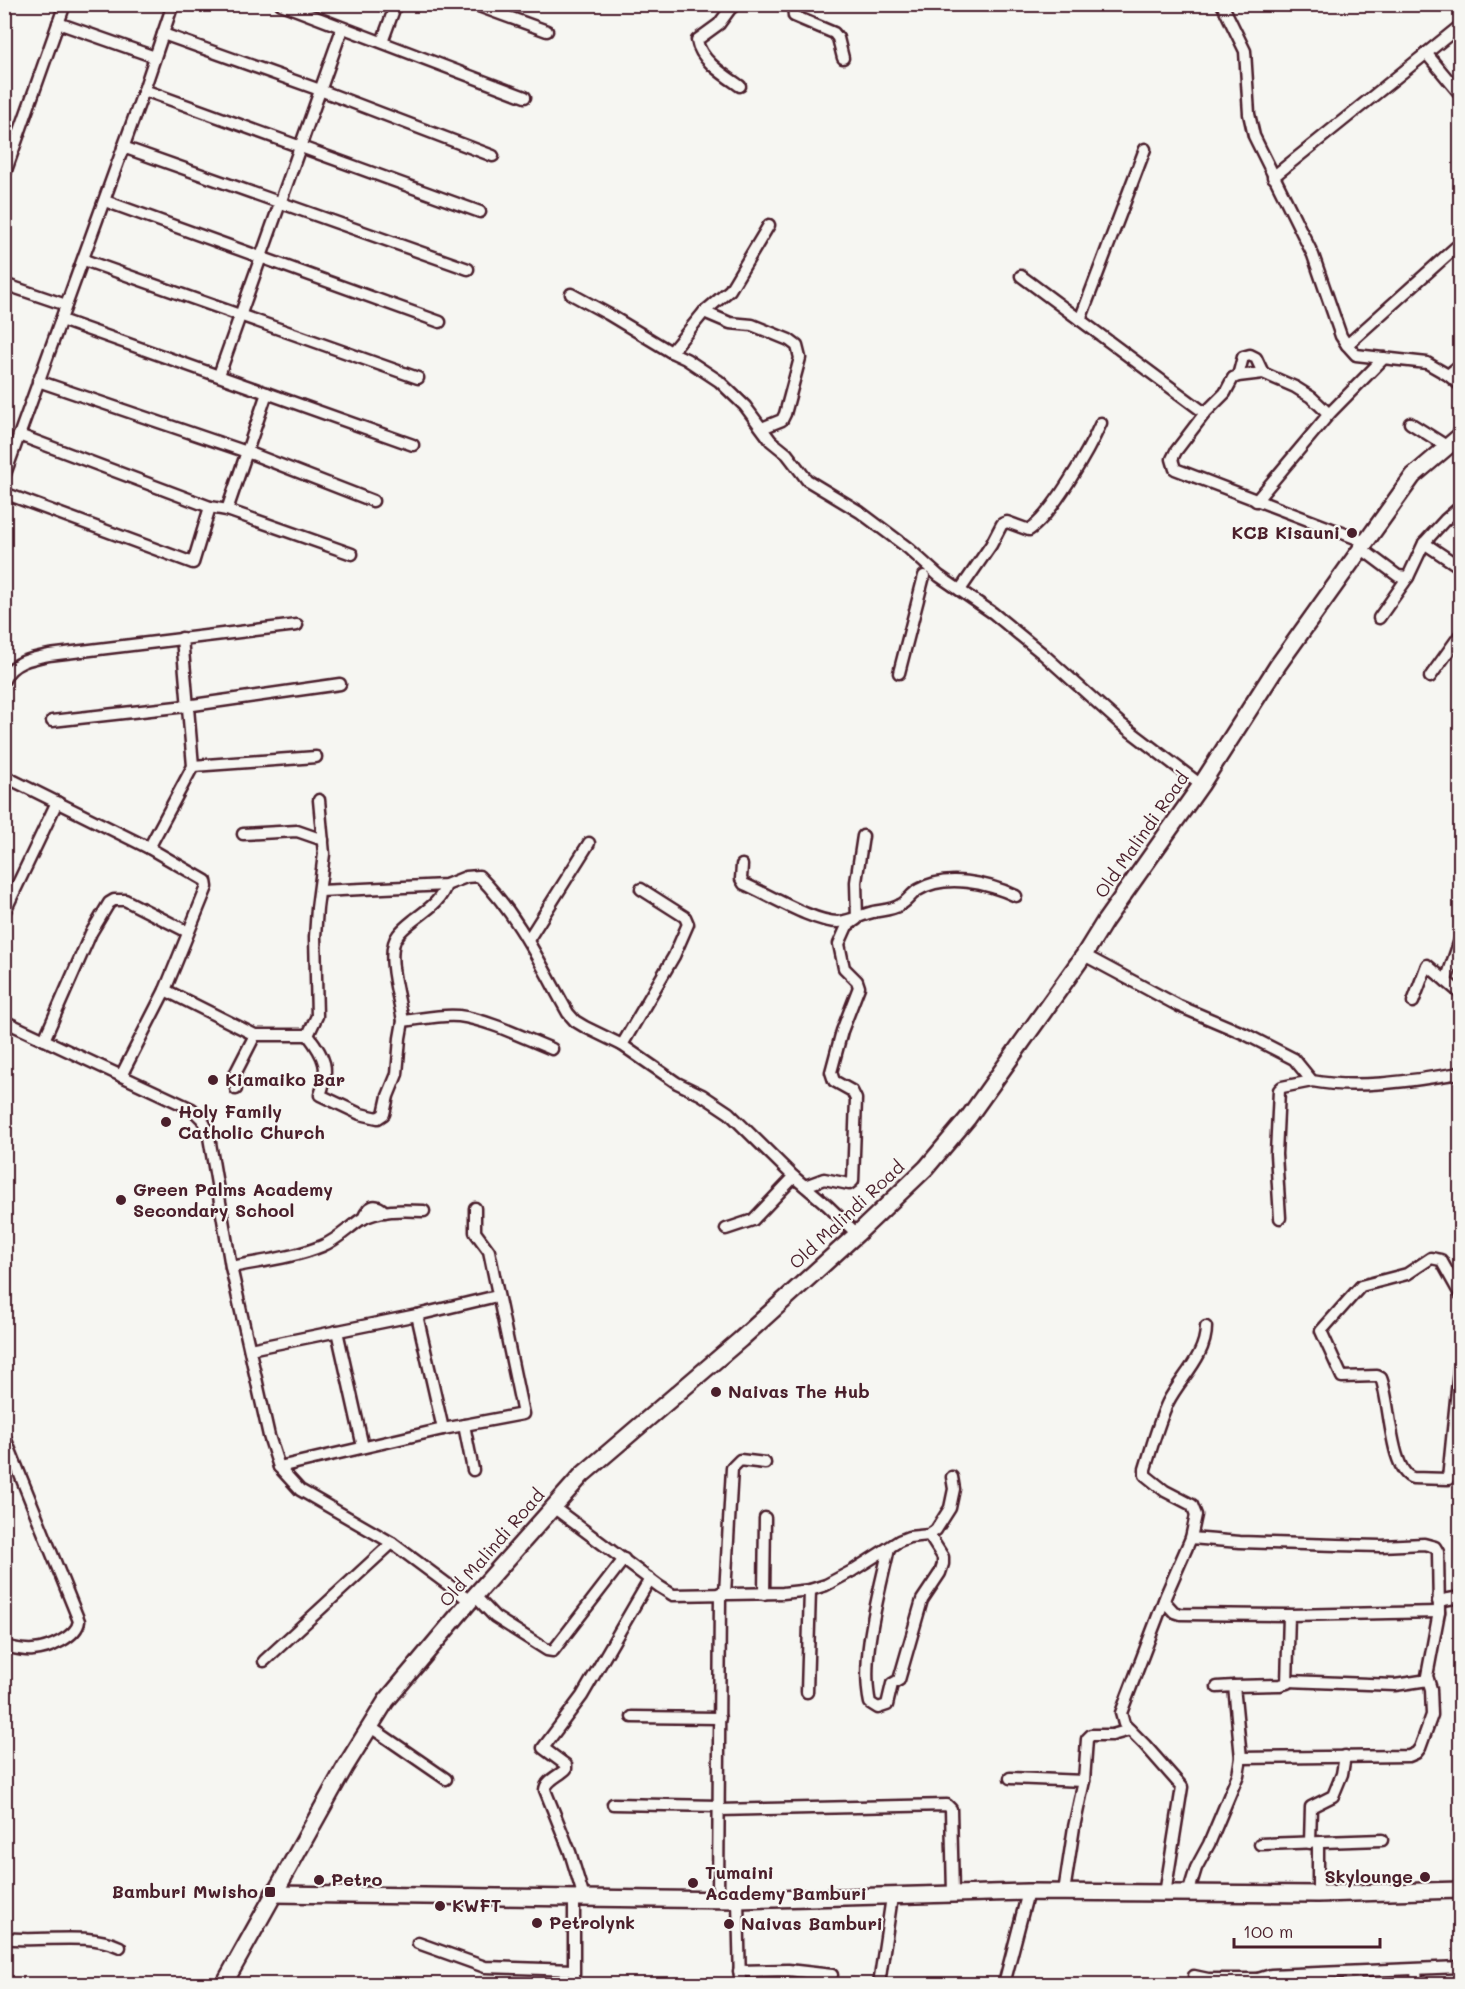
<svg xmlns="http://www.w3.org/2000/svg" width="1465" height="1989" font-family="Mali,sans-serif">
	<rect width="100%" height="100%" fill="#f6f6f2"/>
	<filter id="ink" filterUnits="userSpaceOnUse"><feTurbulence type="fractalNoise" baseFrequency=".0167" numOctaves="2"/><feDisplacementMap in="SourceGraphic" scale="12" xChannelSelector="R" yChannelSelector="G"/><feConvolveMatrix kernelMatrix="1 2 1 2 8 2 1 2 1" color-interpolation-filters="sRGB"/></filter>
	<g filter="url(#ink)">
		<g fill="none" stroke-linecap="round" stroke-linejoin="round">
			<defs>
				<g id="street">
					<path d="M281,4L525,97"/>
					<path d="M473,4L547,31"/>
					<path d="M736,4L730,9L719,24L697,40C700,60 724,75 740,86"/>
					<path d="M793,4L794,16L834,33L838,38L843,58"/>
					<path d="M1222,4L1245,51L1249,114L1254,136L1313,255L1341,336L1347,345L1356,355L1427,363L1448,375L1460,385"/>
					<path d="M58,23L155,57"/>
					<path d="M163,34L320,90L493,156"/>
					<path d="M382,42L396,4"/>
					<path d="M1426,53L1460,94"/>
					<path d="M144,90L480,212"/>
					<path d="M123,147L468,269"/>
					<path d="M4,176L65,4"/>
					<path d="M1273,177L1460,26"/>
					<path d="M105,201L440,322"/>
					<path d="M84,260L418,378"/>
					<path d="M1021,276L1205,413"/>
					<path d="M4,284L66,305"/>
					<path d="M571,294L608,314L671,352L686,359L719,381L745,406L771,441L787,454L807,480L860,512L908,548L939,576L993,613L1043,654L1121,724L1201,785"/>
					<path d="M704,312L730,323L752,325L789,340L797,346L800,358L785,414L782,420L762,428"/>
					<path d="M61,320L413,445"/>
					<path d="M1080,320L1145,149"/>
					<path d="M1347,345L1456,247"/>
					<path d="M671,352L704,312L730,290L769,225"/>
					<path d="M219,375L342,29"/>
					<path d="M1448,375L1460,365"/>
					<path d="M1238,376L1243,357L1250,355L1256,358L1263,373"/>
					<path d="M38,381L247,452L373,501"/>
					<path d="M1329,414L1311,397L1295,387L1263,373L1238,376L1233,378L1225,393L1205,413L1176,451L1172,459L1175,469L1366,542"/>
					<path d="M1410,423L1448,447"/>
					<path d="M19,435L210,507L227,510L352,554"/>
					<path d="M4,477L144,90L173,4"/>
					<path d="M4,493L193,563L210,507"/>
					<path d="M1256,501L1329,414L1384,358"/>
					<path d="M227,510L267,393"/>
					<path d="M1424,543L1460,567"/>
					<path d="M1362,549L1398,576L1408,577L1424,543L1445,520L1460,507"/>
					<path d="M960,590L991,545L1002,524L1007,522L1029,530C1052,515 1089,450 1101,423"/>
					<path d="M1379,618L1408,577"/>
					<path d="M899,673L924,576"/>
					<path d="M1430,677L1460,635"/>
					<path d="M4,680C11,662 33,658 49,655L297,625"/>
					<path d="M52,721L186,706L340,684"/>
					<path d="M193,766L316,757"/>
					<path d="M4,776L149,848L206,881L207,887L165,990L121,1076"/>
					<path d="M243,834L297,831L323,840"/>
					<path d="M149,848L193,766L182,638"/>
					<path d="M742,865L741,879L744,884C768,894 813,922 838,922C851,921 861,915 873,912C882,910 892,910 900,905C907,902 911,894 918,890C946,873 988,883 1016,896"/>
					<path d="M320,891L446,885L466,877L479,876C518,915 541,965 568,1013L575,1021L585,1027L622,1045L677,1083L702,1095L729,1113L794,1177"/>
					<path d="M4,913L57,802"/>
					<path d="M528,940L589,843"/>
					<path d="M1084,955L1179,1006L1245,1034L1294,1059L1312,1081C1358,1090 1415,1080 1460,1073"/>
					<path d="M1446,981L1460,940"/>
					<path d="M165,990L255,1035H308C325,1057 330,1069 320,1095L360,1114L378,1118L384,1114L388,1096L397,1074L400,1038L403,1021C422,1019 441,1014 459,1016C489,1020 524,1038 552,1049"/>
					<path d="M1413,1002L1427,965L1460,993"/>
					<path d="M4,1021L192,1109L202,1119L208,1131L231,1267L269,1436L279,1467L300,1490L392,1543L470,1601"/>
					<path d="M403,1021C400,1000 384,952 398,935C402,929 410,923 415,919C429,908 440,902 446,885"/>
					<path d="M308,1035L317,1016L315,937L317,908L324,854L319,800"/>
					<path d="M44,1040L91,933L109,903L114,900H125L188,932"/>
					<path d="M622,1045L674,956L688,924L685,917L641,889"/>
					<path d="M236,1089L235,1074L255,1035"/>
					<path d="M805,1186L824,1179L849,1184L853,1181L856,1099L852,1091L834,1081L831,1072L842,1031L859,987L857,981L844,968L839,944L847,926L857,919L856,882L863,836"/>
					<path d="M1280,1218L1276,1154L1279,1090L1282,1087L1312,1081"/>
					<path d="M363,1219C368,1206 375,1202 385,1212"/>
					<path d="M726,1229L753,1220L794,1177L827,1205L857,1234"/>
					<path d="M231,1267C261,1261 293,1258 322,1246C337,1240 347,1229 360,1220C379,1209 403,1210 424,1211"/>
					<path d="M1460,1294L1441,1260L1431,1258L1407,1274L1361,1286L1321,1331L1342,1377L1377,1376L1381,1378C1390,1399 1390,1472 1413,1478L1448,1479L1460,1360"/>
					<path d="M417,1315L443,1429"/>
					<path d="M337,1331L363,1447"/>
					<path d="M250,1349L417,1315L497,1296"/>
					<path d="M464,1425L473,1470"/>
					<path d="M4,1435L79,1621C77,1637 48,1649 33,1650C23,1651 14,1648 4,1646"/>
					<path d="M279,1467L443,1429L523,1414L489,1251L475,1232V1208"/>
					<path d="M553,1507L660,1587L673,1595L783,1593L810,1590L826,1585L852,1571L899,1541L909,1537L929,1535L936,1530L950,1508L954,1489L952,1477"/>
					<path d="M1191,1538L1240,1542L1337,1545L1381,1546L1424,1544L1435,1547L1438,1552L1439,1612L1427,1676L1431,1689L1432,1715L1420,1748L1416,1753L1409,1756L1241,1758"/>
					<path d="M889,1548C879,1594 860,1657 870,1703L878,1708L887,1705L892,1684L899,1680L922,1600L940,1573L943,1564V1557L929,1535"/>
					<path d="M725,1594L732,1468L740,1460L765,1463"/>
					<path d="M764,1594L765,1518"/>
					<path d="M475,1596L495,1617L547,1650L553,1651L624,1559"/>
					<path d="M1164,1601L1174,1612L1180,1614L1289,1615"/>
					<path d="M1438,1601L1460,1597"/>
					<path d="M264,1661L392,1543"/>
					<path d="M1288,1681L1395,1685L1428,1680"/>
					<path d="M1217,1687L1234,1686"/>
					<path d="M807,1692L810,1590"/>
					<path d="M632,1717L720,1718"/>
					<path d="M369,1726L446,1779"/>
					<path d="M1010,1778L1084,1781"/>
					<path d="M613,1804L719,1806"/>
					<path d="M719,1810L947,1805L951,1809L953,1894"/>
					<path d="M1310,1843L1311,1807L1333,1796L1342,1774L1345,1756"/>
					<path d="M1318,1843V1894"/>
					<path d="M1260,1844L1382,1840"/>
					<path d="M1064,1892L1074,1827L1084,1781L1087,1739L1091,1735H1112L1130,1730"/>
					<path d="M1165,1894L1182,1787L1145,1745L1124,1724L1121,1713L1166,1595L1191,1538L1196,1515L1192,1505L1165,1491L1145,1475V1469C1152,1447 1158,1423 1168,1402C1181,1377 1206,1356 1206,1327"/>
					<path d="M1188,1894L1196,1868L1209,1844L1238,1775L1241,1758L1234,1686L1280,1685L1287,1683L1289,1615L1439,1612"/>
					<path d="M584,1898L570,1852L545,1790C546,1780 559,1776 566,1769V1765L543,1748L582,1696L650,1579"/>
					<path d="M718,1900L720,1593"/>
					<path d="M738,1900L740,1984"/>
					<path d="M4,1938C42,1943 84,1931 120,1947"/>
					<path d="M418,1943L485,1967L573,1970"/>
					<path d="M1416,1970L1417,1984"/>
					<path d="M739,1971L788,1970L832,1975"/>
					<path d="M1194,1976L1208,1979H1258"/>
					<path d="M574,1984V1898"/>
					<path d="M879,1984L892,1897"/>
					<path d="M1004,1984L1028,1892"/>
					<path d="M1257,1984L1258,1979L1271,1975L1460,1967"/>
				</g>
				<g id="secondary">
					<path d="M273,1894L738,1900L1028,1892L1318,1894L1460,1890"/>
					<path d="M224,1984L345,1767L386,1701L470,1601L582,1475L741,1339L857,1234L926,1168L968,1118L1084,955L1105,921L1201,785L1278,665L1413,476L1460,436"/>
				</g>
			</defs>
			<use href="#street" stroke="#4a1f2b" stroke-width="15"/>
			<use href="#secondary" stroke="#4a1f2b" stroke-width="20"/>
			<use href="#street" stroke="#f6f6f2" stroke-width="10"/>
			<use href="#secondary" stroke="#f6f6f2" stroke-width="15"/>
		</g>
	</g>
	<g fill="#4a1f2b" stroke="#f6f6f2" stroke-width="2">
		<circle cx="1352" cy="533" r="6"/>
		<circle cx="213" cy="1080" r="6"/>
		<circle cx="166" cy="1122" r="6"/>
		<circle cx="121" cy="1200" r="6"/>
		<circle cx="716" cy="1392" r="6"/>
		<circle cx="1425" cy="1877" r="6"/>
		<circle cx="319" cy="1880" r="6"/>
		<circle cx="693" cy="1883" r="6"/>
		<rect x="264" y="1886" width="12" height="12" rx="3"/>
		<circle cx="440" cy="1906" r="6"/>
		<circle cx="537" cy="1923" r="6"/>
		<circle cx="729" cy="1924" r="6"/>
	</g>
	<g text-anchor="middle" stroke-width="4.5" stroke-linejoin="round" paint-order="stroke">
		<g font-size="18" font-weight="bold" fill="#4a1f2b" stroke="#f6f6f2" text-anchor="start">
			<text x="1340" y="539" text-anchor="end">KCB Kisauni</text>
			<text x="225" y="1086">Kiamaiko Bar</text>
			<text x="178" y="1118">Holy Family<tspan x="178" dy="21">Catholic Church</tspan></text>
			<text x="133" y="1196">Green Palms Academy<tspan x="133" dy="21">Secondary School</tspan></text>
			<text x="728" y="1398">Naivas The Hub</text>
			<text x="705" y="1879">Tumaini<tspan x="705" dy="21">Academy Bamburi</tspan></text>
			<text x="1413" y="1883" text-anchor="end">Skylounge</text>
			<text x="331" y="1886">Petro</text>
			<text x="258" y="1898" text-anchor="end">Bamburi Mwisho</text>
			<text x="452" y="1912">KWFT</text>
			<text x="549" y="1929">Petrolynk</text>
			<text x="741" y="1930">Naivas Bamburi</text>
		</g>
		<g font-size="18" fill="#4a1f2b" stroke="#f6f6f2">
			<text transform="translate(1142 835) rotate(-55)" y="6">Old Malindi Road</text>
			<text transform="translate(847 1215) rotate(-43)" y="6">Old Malindi Road</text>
			<text transform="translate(492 1548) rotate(-49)" y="6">Old Malindi Road</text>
		</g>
	</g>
	<rect width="1465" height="1989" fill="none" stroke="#f6f6f2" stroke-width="24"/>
	<rect x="12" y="12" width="1441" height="1965" fill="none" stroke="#4a1f2b" stroke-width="2" filter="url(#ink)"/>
	<path d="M1234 1938v9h146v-9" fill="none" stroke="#4a1f2b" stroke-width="3"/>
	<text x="1243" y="1938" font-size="18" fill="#4a1f2b" stroke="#f6f6f2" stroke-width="4.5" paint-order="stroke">100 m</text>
</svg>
